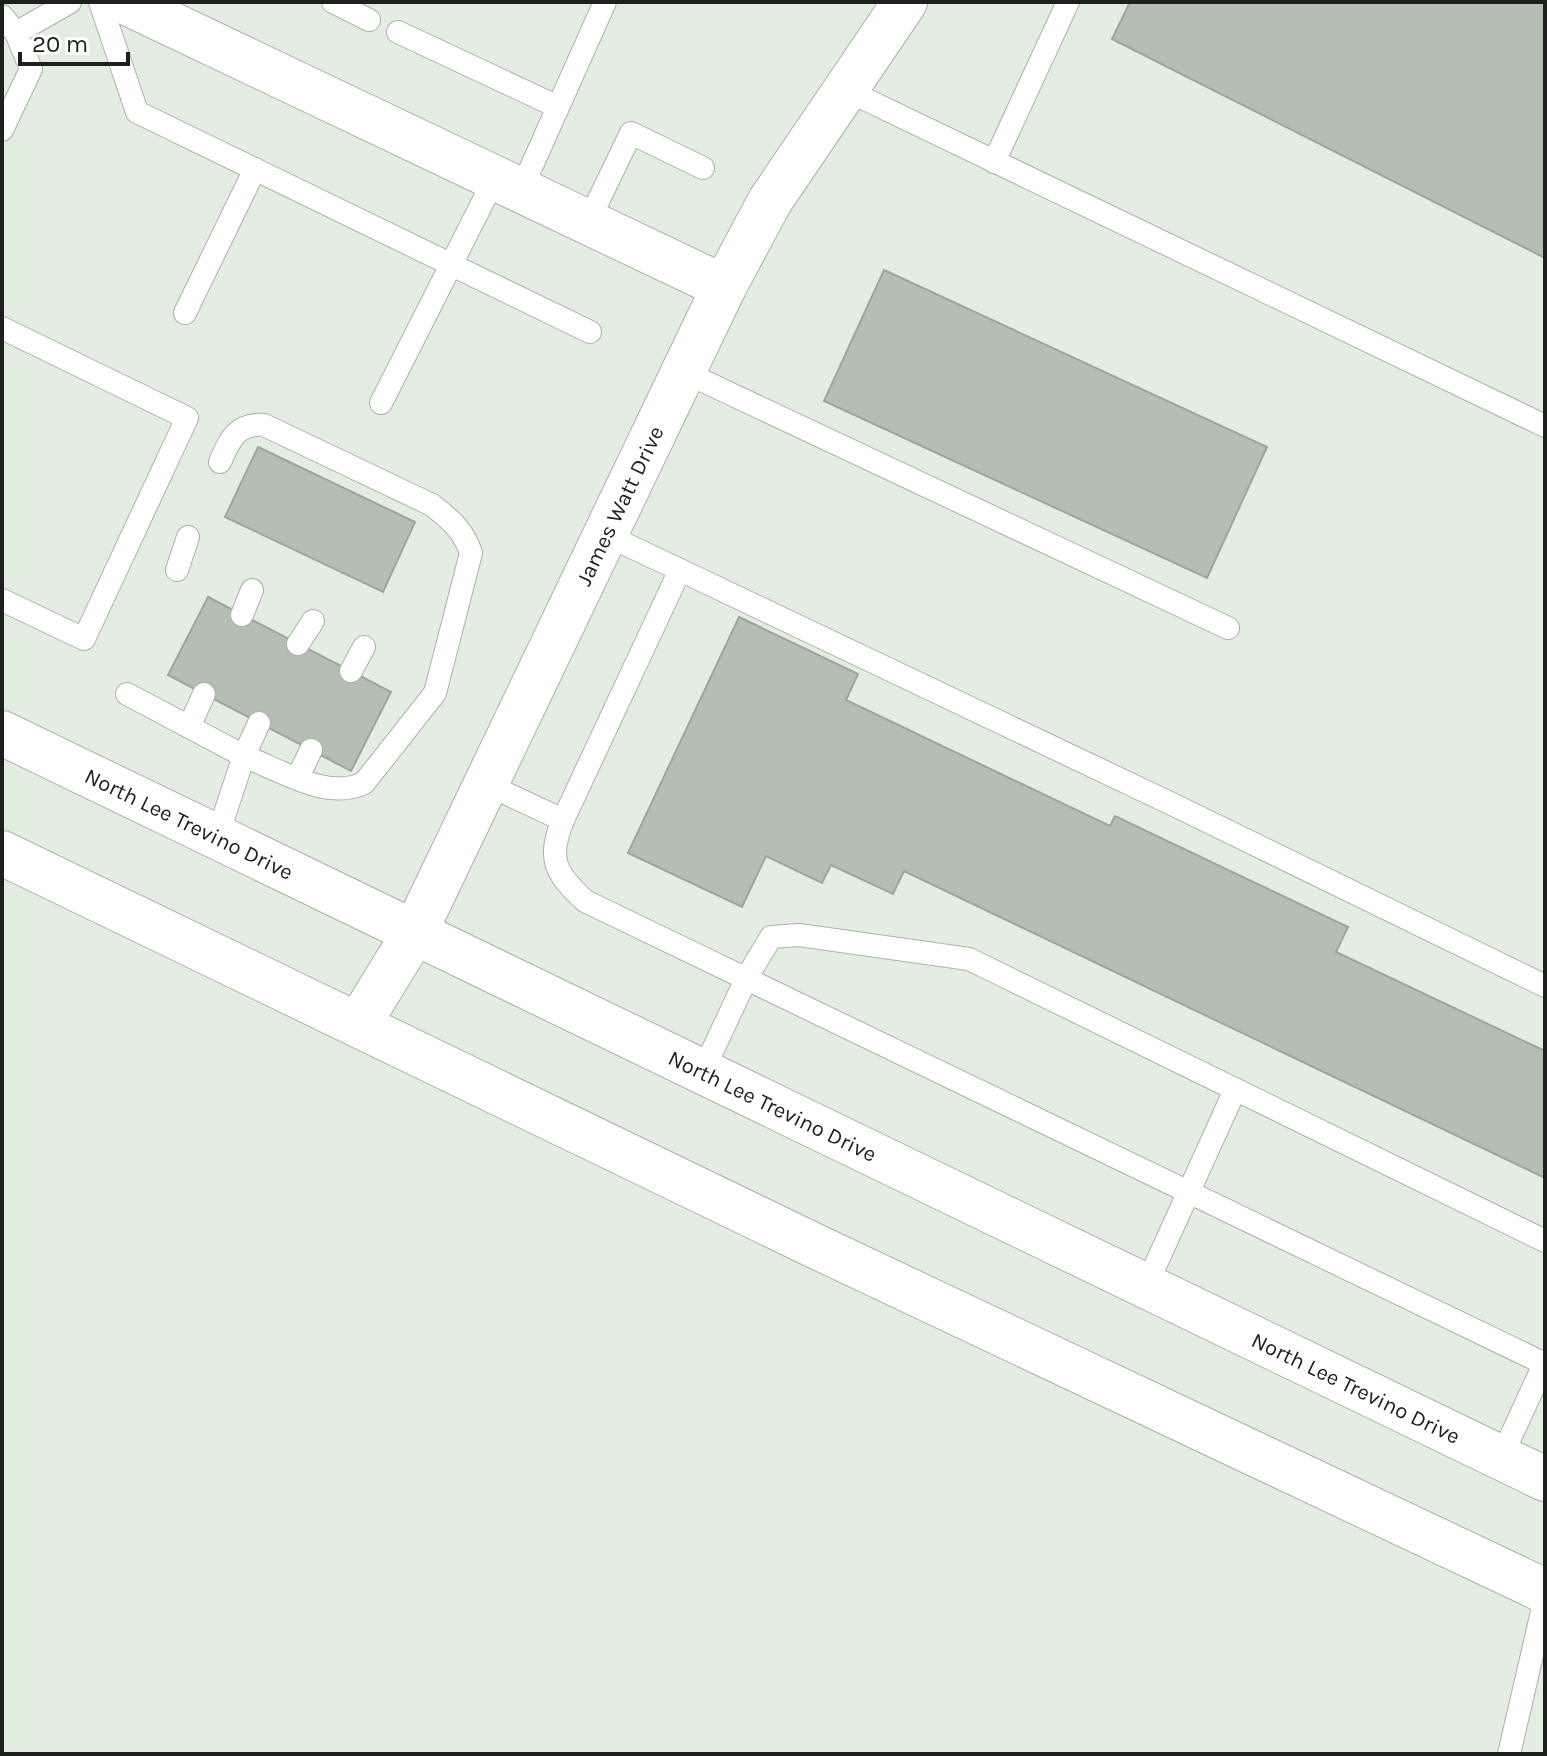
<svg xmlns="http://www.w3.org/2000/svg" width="1547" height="1756" font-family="Karla,sans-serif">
	<rect width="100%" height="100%" fill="#e4ede1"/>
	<g fill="#b5beb3" stroke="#9da69b" stroke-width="2">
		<path d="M1130,2H1545V258L1112,39Z"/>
		<path d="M884,270L1267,447L1207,578L824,401Z"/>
		<path d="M258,447L415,522L383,592L225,517Z"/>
		<path d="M208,597L391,692L351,771L168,675Z"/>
		<path d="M739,617L858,674L846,700L1110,826L1115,816L1348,927L1336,952L1545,1051V1178L904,871L893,894L831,865L822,883L766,856L742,907L628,853Z"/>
	</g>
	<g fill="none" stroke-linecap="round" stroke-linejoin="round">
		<defs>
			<g id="lane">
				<path d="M100,2L137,112L590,332"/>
				<path d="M333,2L369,20"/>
				<path d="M2,16L16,33L70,2"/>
				<path d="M398,32L558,107"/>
				<path d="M844,89L1545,426"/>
				<path d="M2,130L31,69L16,33"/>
				<path d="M994,162L1068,2"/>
				<path d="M521,190L605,2"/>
				<path d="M588,222L631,133L703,168"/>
				<path d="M185,313L255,169"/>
				<path d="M2,328L187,418L84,639L2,600"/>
				<path d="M682,371L1228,628"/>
				<path d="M381,403L495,178"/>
				<path d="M220,462C230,439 237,423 264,425L432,505C450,519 464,531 471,553L435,693L364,783C327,801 280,770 244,756L259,723"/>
				<path d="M177,570L188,537"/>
				<path d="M680,570L1174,805L1545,986"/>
				<path d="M242,615L252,590"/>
				<path d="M298,644L313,621"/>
				<path d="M351,671L364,647"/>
				<path d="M127,694L244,756L217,837"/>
				<path d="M189,727L204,694"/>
				<path d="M298,777L311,750"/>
				<path d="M486,784L563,820L680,570L606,535"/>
				<path d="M563,820C547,859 555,873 585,901L1545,1364"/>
				<path d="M703,1071L747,977L771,937L799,935L969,959L1545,1241"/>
				<path d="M1146,1286L1235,1090"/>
				<path d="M1501,1458L1545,1362"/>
				<path d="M1509,1754L1545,1599"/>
			</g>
			<path id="street" d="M125,2L724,287"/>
			<g id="secondary">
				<path id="s1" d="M2,733L1545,1479"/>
				<path d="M2,853L813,1245L1545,1591"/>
				<path id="s2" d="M358,1025L415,932L724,287L770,201L905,2"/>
			</g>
		</defs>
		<use href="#lane" stroke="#aab3a8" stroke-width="24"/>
		<use href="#street" stroke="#aab3a8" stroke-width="46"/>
		<use href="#secondary" stroke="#aab3a8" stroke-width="46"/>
		<use href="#lane" stroke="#fff" stroke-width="22"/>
		<use href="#street" stroke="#fff" stroke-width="44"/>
		<use href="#secondary" stroke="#fff" stroke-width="44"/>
	</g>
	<g text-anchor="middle" stroke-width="7" stroke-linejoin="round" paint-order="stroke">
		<g font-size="22" fill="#1d201c" stroke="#fff">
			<text dy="8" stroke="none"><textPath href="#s2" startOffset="582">James Watt Drive</textPath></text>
			<text dy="8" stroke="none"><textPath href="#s1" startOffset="208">North Lee Trevino Drive</textPath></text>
			<text dy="8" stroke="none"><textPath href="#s1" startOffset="856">North Lee Trevino Drive</textPath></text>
			<text dy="8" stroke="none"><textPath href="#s1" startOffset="1504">North Lee Trevino Drive</textPath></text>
		</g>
	</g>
	<rect width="1547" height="1756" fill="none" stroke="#1d201c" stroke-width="8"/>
	<path d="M20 52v12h108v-12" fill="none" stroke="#1d201c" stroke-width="4"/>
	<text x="32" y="52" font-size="24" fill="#1d201c" stroke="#ffffff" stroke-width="6" paint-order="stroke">20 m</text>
</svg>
